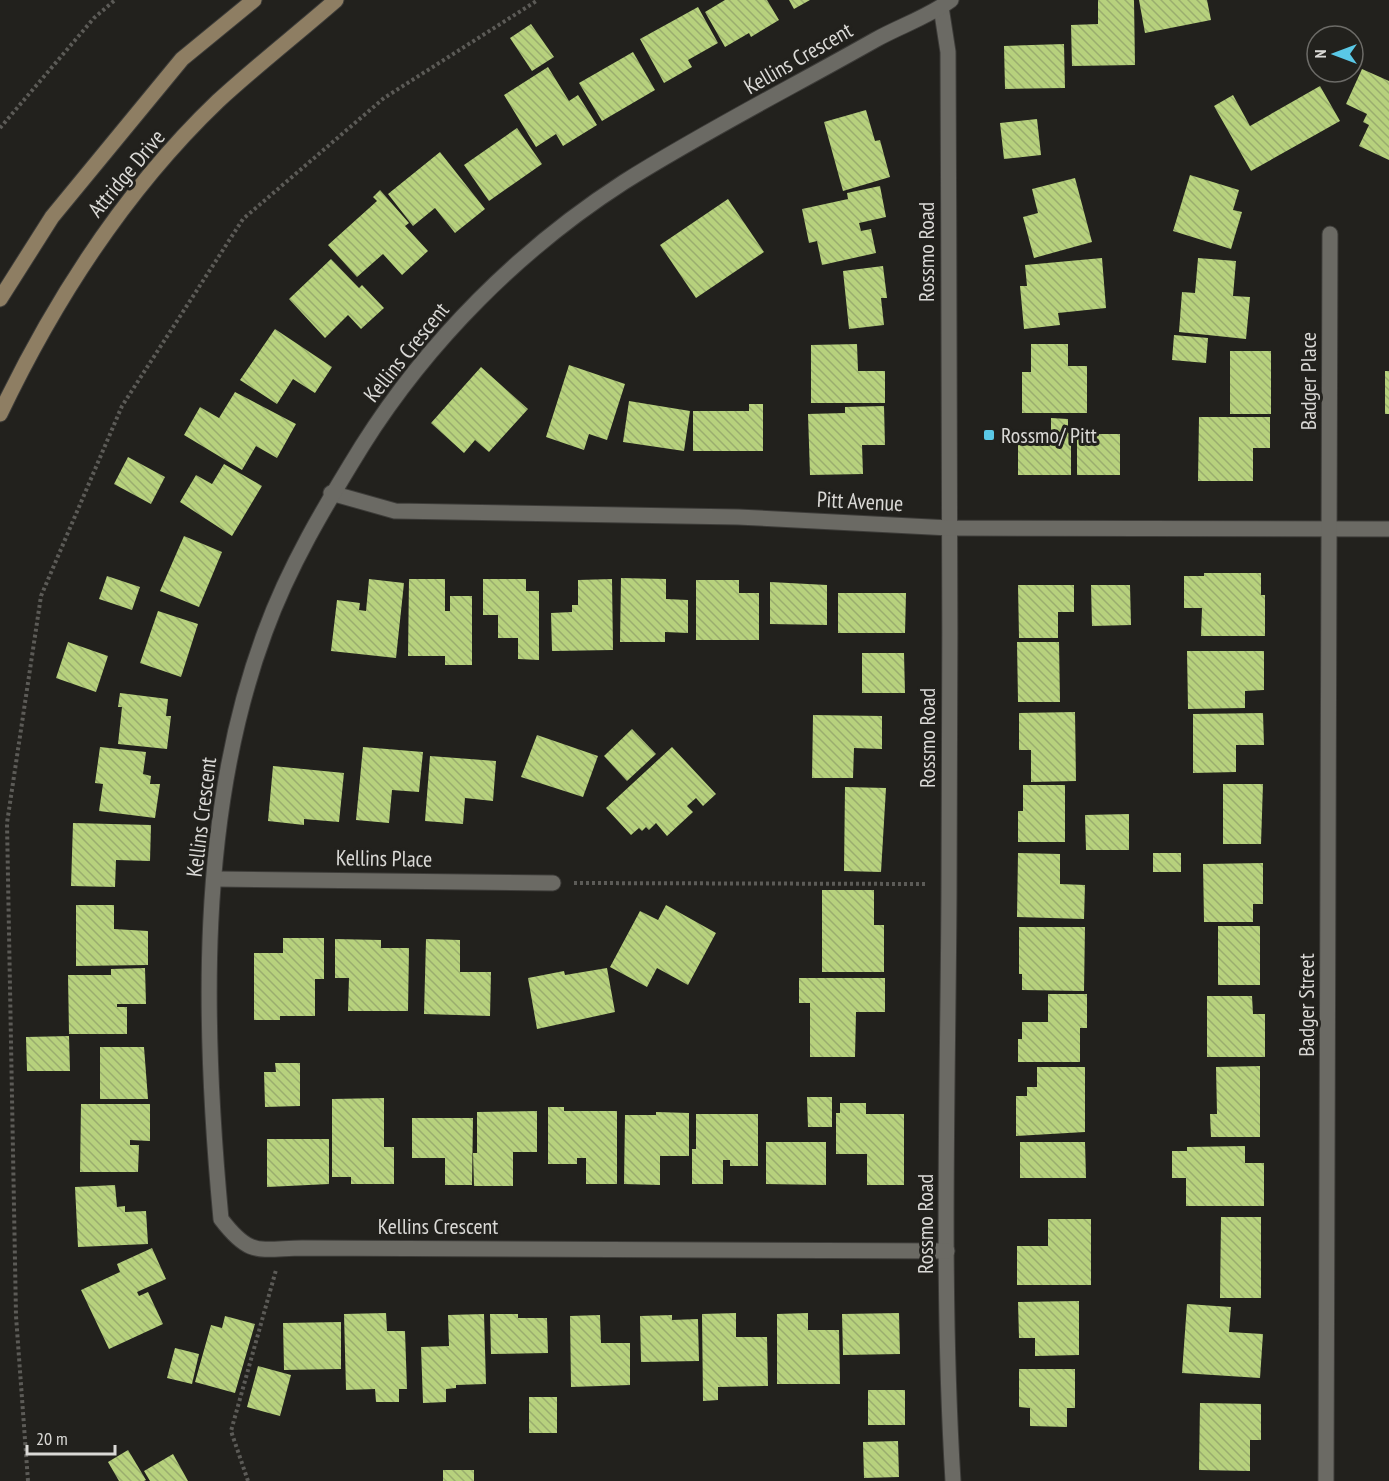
<svg xmlns="http://www.w3.org/2000/svg" width="1389" height="1481" font-family="'PT Sans Narrow',sans-serif">
	<defs>
		<pattern id="building-back-hatch" width="6" height="6" patternUnits="userSpaceOnUse" patternTransform="scale(1.5)"><rect width="6" height="6" fill="#b7d17d"/><path d="M-1 5l2 2M0 0l6 6M5-1l2 2" fill="none" stroke="#9aad6e"/></pattern>
	</defs>
	<rect width="100%" height="100%" fill="#22211d"/>
	<g fill="url(#building-back-hatch)">
		<path d="M725,0H767L779,20L751,37L749,33L725,47L705,12Z"/>
		<path d="M789,0H810L794,9Z"/>
		<path d="M1098,0H1134L1135,65L1072,66L1071,25L1098,24Z"/>
		<path d="M1139,0H1207L1211,20L1145,33Z"/>
		<path d="M698,7L718,43L688,60L692,67L664,83L640,39Z"/>
		<path d="M531,24L554,57L532,71L510,38Z"/>
		<path d="M1064,44L1065,88L1005,89L1004,46Z"/>
		<path d="M633,52L655,90L602,121L579,83Z"/>
		<path d="M548,67L569,101L578,95L597,125L563,146L556,134L536,147L504,95Z"/>
		<path d="M1362,69L1389,81V160L1359,146L1369,125L1363,122L1367,114L1346,104Z"/>
		<path d="M1320,86L1340,121L1251,171L1214,106L1233,95L1250,126Z"/>
		<path d="M866,110L875,141L880,140L890,177L843,191L824,122Z"/>
		<path d="M1037,119L1041,155L1004,159L1000,123Z"/>
		<path d="M517,128L542,164L489,201L464,165Z"/>
		<path d="M440,152L485,209L455,233L435,208L413,226L388,194Z"/>
		<path d="M1190,175L1239,190L1233,210L1242,212L1231,249L1173,231Z"/>
		<path d="M1075,178L1092,242L1034,258L1023,217L1038,213L1032,189Z"/>
		<path d="M880,186L886,217L859,223L861,231L871,229L876,253L822,265L817,241L809,243L802,209L848,199L847,193Z"/>
		<path d="M380,190L409,223L405,226L428,251L402,275L383,254L357,277L328,245L377,201L373,197Z"/>
		<path d="M728,199L764,252L696,298L660,245Z"/>
		<path d="M1102,258L1106,308L1058,313L1060,325L1024,329L1020,286H1027L1025,265Z"/>
		<path d="M1198,258L1236,261L1233,296L1250,297L1246,339L1179,332L1182,292L1195,293Z"/>
		<path d="M331,259L359,288L362,285L384,308L361,329L348,315L325,338L289,299Z"/>
		<path d="M883,266L887,298H881L884,325L849,329L843,271Z"/>
		<path d="M275,329L332,367L315,393L293,379L277,404L240,380Z"/>
		<path d="M1174,335L1208,338L1206,363L1172,360Z"/>
		<path d="M857,344L858,371H885V403H811V345Z"/>
		<path d="M1031,344H1068V366H1087V413H1022V372H1031Z"/>
		<rect x="1230" y="351" width="41" height="63"/>
		<path d="M569,365L625,384L607,440L589,434L584,450L546,437Z"/>
		<path d="M481,367L528,409L489,452L475,440L464,453L431,423Z"/>
		<rect x="1385" y="371" width="4" height="43"/>
		<path d="M235,392L296,424L277,458L256,446L242,470L184,435L200,407L219,418Z"/>
		<path d="M629,401L690,411L684,451L623,442Z"/>
		<path d="M749,404H763V451H693V411H749Z"/>
		<path d="M884,406L885,445H862L863,474L810,475L808,414L845,413V407Z"/>
		<path d="M1199,417H1270V448H1253V481H1198Z"/>
		<path d="M1051,418L1068,419V433H1071V475H1018V432H1051Z"/>
		<rect x="1077" y="434" width="43" height="41"/>
		<path d="M128,457L165,477L151,504L114,484Z"/>
		<path d="M224,464L262,486L232,536L180,502L196,475L212,484Z"/>
		<path d="M184,536L222,552L199,607L160,591Z"/>
		<path d="M1204,573H1261V595H1265V636H1201L1202,608H1184V576H1204Z"/>
		<path d="M107,576L140,587L132,610L99,599Z"/>
		<path d="M621,578L666,579V599L688,600V633L665,632V642H620Z"/>
		<path d="M369,579L404,583L396,658L331,651L337,600L360,603L359,610L366,611Z"/>
		<path d="M409,579H445V611H450V596H472V665H445V656H408Z"/>
		<path d="M483,579H526V591H539V660L518,659V638H498V615H483Z"/>
		<path d="M612,579L613,650L552,651L551,613L572,612V605H578V580Z"/>
		<path d="M696,580H739V593H759V640H696Z"/>
		<path d="M770,582L827,585V625L770,624Z"/>
		<path d="M1018,585H1074V612H1058V638H1019Z"/>
		<path d="M1091,585H1130L1131,625L1092,626Z"/>
		<path d="M838,593H906L905,633H838Z"/>
		<path d="M158,611L198,624L181,677L140,663Z"/>
		<path d="M68,642L108,656L96,692L56,678Z"/>
		<path d="M1017,642H1059L1060,702H1018Z"/>
		<path d="M1187,651H1264V690L1245,691V708L1188,709Z"/>
		<path d="M862,653H904L905,693H862Z"/>
		<path d="M120,693L168,699L166,716H171L167,749L118,744L122,707H118Z"/>
		<path d="M1075,712L1076,781L1031,782V750H1019V713Z"/>
		<path d="M1263,713L1264,745H1236V772L1193,773V714Z"/>
		<path d="M813,715L882,716V749L854,748L853,778H812Z"/>
		<path d="M632,729L656,754L627,781L604,756Z"/>
		<path d="M537,735L598,756L583,797L521,777Z"/>
		<path d="M100,747L146,752L143,774L151,776L150,784H160L155,818L99,811L103,784L95,783Z"/>
		<path d="M363,747L423,752L419,792L392,790L389,823L356,820Z"/>
		<path d="M672,747L716,794L703,806L696,798L687,806L693,812L667,836L656,823L649,830L646,827L642,831L639,828L631,835L606,808Z"/>
		<path d="M430,756L496,761L493,801L465,798L463,824L425,821Z"/>
		<path d="M273,766L344,773L339,822L304,819V825L268,821Z"/>
		<path d="M1223,784H1263L1261,844H1223Z"/>
		<path d="M1023,785H1065V842H1018V811H1023Z"/>
		<path d="M845,787L886,788L881,872L844,871Z"/>
		<path d="M1129,814V850H1086L1085,815Z"/>
		<path d="M73,823L151,825L150,861L116,860L115,887L71,886Z"/>
		<path d="M1018,853L1060,854V884L1085,885L1084,919L1017,917Z"/>
		<rect x="1153" y="853" width="28" height="19"/>
		<path d="M1263,863V904H1253V922H1204L1203,864Z"/>
		<path d="M822,890H874V925H884V972H822Z"/>
		<path d="M76,905H114V929L148,931V965L76,966Z"/>
		<path d="M666,905L716,933L688,985L657,968L647,987L610,967L640,911L658,920Z"/>
		<rect x="1218" y="926" width="42" height="59"/>
		<path d="M1019,927H1085L1084,991L1022,990V974H1019Z"/>
		<path d="M283,938H324V979H315V1016H280V1020H254V953H283Z"/>
		<path d="M335,939L381,940V948H409L408,1011H348L349,978H335Z"/>
		<path d="M426,939L460,940V972H491L490,1016L424,1014Z"/>
		<path d="M145,968L146,1004H117V1007H127V1034H69L68,975H111V969Z"/>
		<path d="M607,968L615,1012L537,1029L528,978L564,971L565,975Z"/>
		<path d="M799,978H885V1012H856L855,1057H810V1003H799Z"/>
		<path d="M1048,994H1087V1028H1080V1062H1018V1039H1022V1022H1048Z"/>
		<path d="M1207,996H1252L1253,1014H1265V1057H1207Z"/>
		<path d="M69,1036L70,1071H27L26,1037Z"/>
		<path d="M100,1047H144L148,1099H100Z"/>
		<path d="M275,1063H300V1106L265,1107L264,1072H276Z"/>
		<path d="M1260,1066V1137H1211L1210,1114H1217L1216,1067Z"/>
		<path d="M1037,1067H1085V1132L1016,1136V1096H1027V1087H1037Z"/>
		<path d="M807,1097H832V1127H808Z"/>
		<path d="M384,1098V1147H394V1184H351V1177H332V1099Z"/>
		<path d="M840,1103H866V1114H904V1185H867V1154H836V1113H840Z"/>
		<path d="M81,1104H150V1141L130,1140V1145H139L138,1172H80Z"/>
		<path d="M548,1107H564V1111H617V1184H586V1158H577V1164H548Z"/>
		<path d="M537,1111V1152H513V1186H474L473,1153H477V1112Z"/>
		<path d="M656,1112L689,1113V1156H660V1185L624,1184L625,1115H656Z"/>
		<path d="M696,1114H758V1166H730V1160H723V1184H692V1149H696Z"/>
		<path d="M412,1118H473L472,1185H445V1158H412Z"/>
		<path d="M267,1139H329V1184L267,1187Z"/>
		<path d="M766,1142H826V1185L766,1184Z"/>
		<path d="M1020,1142H1085L1086,1178H1020Z"/>
		<path d="M1245,1146V1163H1264V1206H1186V1178H1172V1151H1187V1147Z"/>
		<path d="M115,1185L117,1207L125,1206V1212L146,1211L148,1244L78,1247L75,1187Z"/>
		<path d="M1221,1217H1261V1298H1220Z"/>
		<path d="M1048,1219H1091V1285H1017V1246H1048Z"/>
		<path d="M152,1248L166,1279L137,1292L139,1296L148,1292L163,1324L109,1349L81,1290L120,1272L117,1264Z"/>
		<path d="M1079,1301V1355L1035,1356V1338H1019L1018,1302Z"/>
		<path d="M1187,1304L1231,1307L1229,1332L1263,1334L1260,1378L1182,1373Z"/>
		<path d="M386,1313L387,1331H405L407,1389H399V1402H376L375,1389L346,1390L344,1314Z"/>
		<path d="M736,1313V1337H767L768,1386L718,1387V1400L703,1401L702,1314Z"/>
		<path d="M808,1313V1330H839L840,1384H777V1314Z"/>
		<path d="M899,1313L900,1354L843,1355L842,1314Z"/>
		<path d="M484,1314L486,1384L456,1385V1388L446,1389V1402L423,1403L421,1347L449,1346L448,1315Z"/>
		<path d="M490,1314H518V1318H547L548,1353L491,1354Z"/>
		<path d="M600,1315L601,1343H630V1385L571,1387L570,1316Z"/>
		<path d="M672,1315V1320L698,1319L699,1361L641,1362L640,1316Z"/>
		<path d="M225,1316L255,1324L235,1393L195,1382L211,1325L222,1328Z"/>
		<path d="M341,1322V1369L284,1370L283,1323Z"/>
		<path d="M175,1348L199,1354L192,1384L167,1378Z"/>
		<path d="M258,1366L291,1375L280,1416L247,1407Z"/>
		<path d="M1019,1369H1075V1408H1067V1427L1030,1426V1408L1019,1407Z"/>
		<rect x="868" y="1390" width="37" height="35"/>
		<rect x="529" y="1397" width="28" height="36"/>
		<path d="M1200,1403L1261,1404V1440H1250V1471L1199,1470Z"/>
		<path d="M898,1441L899,1477L864,1478L863,1442Z"/>
		<path d="M128,1450L146,1480L144,1481H119L108,1462Z"/>
		<path d="M173,1454L188,1481H150L144,1471Z"/>
		<rect x="443" y="1470" width="31" height="11"/>
	</g>
	<g fill="none" stroke-linecap="round" stroke-linejoin="round">
		<defs>
			<g id="street">
				<path d="M941,7L948,52C949,332 951,612 949,892C948,1088 941,1285 953,1481"/>
				<path d="M331,493L395,511L738,517L950,528L1389,529"/>
				<path d="M215,879L553,883"/>
				<path d="M947,1251L302,1248C258,1249 250,1257 221,1219C203,1028 197,815 265,632C289,566 325,506 362,446C428,341 520,249 624,182C705,131 792,87 875,40C900,26 928,17 951,0"/>
				<path d="M1326,1481L1330,234"/>
			</g>
			<g id="secondary">
				<path d="M0,299L52,217L182,59L254,0"/>
				<path d="M0,414C55,299 125,190 218,101C256,66 297,34 336,0"/>
			</g>
		</defs>
		<use href="#street" stroke="#3d3c39" stroke-width="17"/>
		<use href="#secondary" stroke="#3d3c39" stroke-width="17"/>
		<g stroke="#5c5b57" stroke-width="4" stroke-dasharray="3 3" stroke-linecap="butt">
			<path d="M0,128L94,18L115,0"/>
			<path d="M574,883L927,884"/>
			<path d="M28,1481L16,1316L7,823L41,596L122,406L243,219L384,98L538,0"/>
			<path d="M248,1481L231,1431L276,1270"/>
		</g>
		<use href="#street" stroke="#6b6a64" stroke-width="15"/>
		<use href="#secondary" stroke="#8e7e63" stroke-width="15"/>
	</g>
	<rect fill="#5ac8e6" stroke="#22211d" stroke-width="2" x="983" y="429" width="12" height="12" rx="3"/>
	<g text-anchor="middle" stroke-width="6" stroke-linejoin="round" paint-order="stroke">
		<g font-size="22" fill="#dad9d6" stroke="#22211d">
			<text transform="translate(798 58) rotate(-30)" y="8">Kellins Crescent</text>
			<text transform="translate(126 173) rotate(-50)" y="8">Attridge Drive</text>
			<text transform="translate(926 252) rotate(-90)" y="8">Rossmo Road</text>
			<text transform="translate(406 352) rotate(-51)" y="8">Kellins Crescent</text>
			<text transform="translate(1308 381) rotate(-90)" y="8">Badger Place</text>
			<text transform="translate(860 501) rotate(3)" y="8">Pitt Avenue</text>
			<text transform="translate(927 738) rotate(-90)" y="8">Rossmo Road</text>
			<text transform="translate(201 817) rotate(-83)" y="8">Kellins Crescent</text>
			<text transform="translate(384 858) rotate(1)" y="8">Kellins Place</text>
			<text transform="translate(1306 1005) rotate(-90)" y="8">Badger Street</text>
			<text transform="translate(925 1224) rotate(-90)" y="8">Rossmo Road</text>
			<text x="438" y="1234">Kellins Crescent</text>
		</g>
		<g font-size="22" fill="#dad9d6" stroke="#22211d" text-anchor="start">
			<text x="1001" y="443">Rossmo/ Pitt</text>
		</g>
	</g>
	<g transform="translate(1335 54) rotate(270)"><circle r="28" fill="#22211d" stroke="#6c6b67" stroke-width="1.5"/>
	<path d="M0-4.5L10 22L0 15L-10 22Z" fill="#5ac8e6"/>
	<text y="-9" font-size="16" font-weight="bold" text-anchor="middle" fill="#dad9d6">N</text>
	</g>
	<path d="M27 1445v9h88v-9" fill="none" stroke="#dad9d6" stroke-width="3"/>
	<text x="36" y="1445" font-size="18" fill="#dad9d6" stroke="#22211d" stroke-width="4.5" paint-order="stroke">20 m</text>
</svg>
